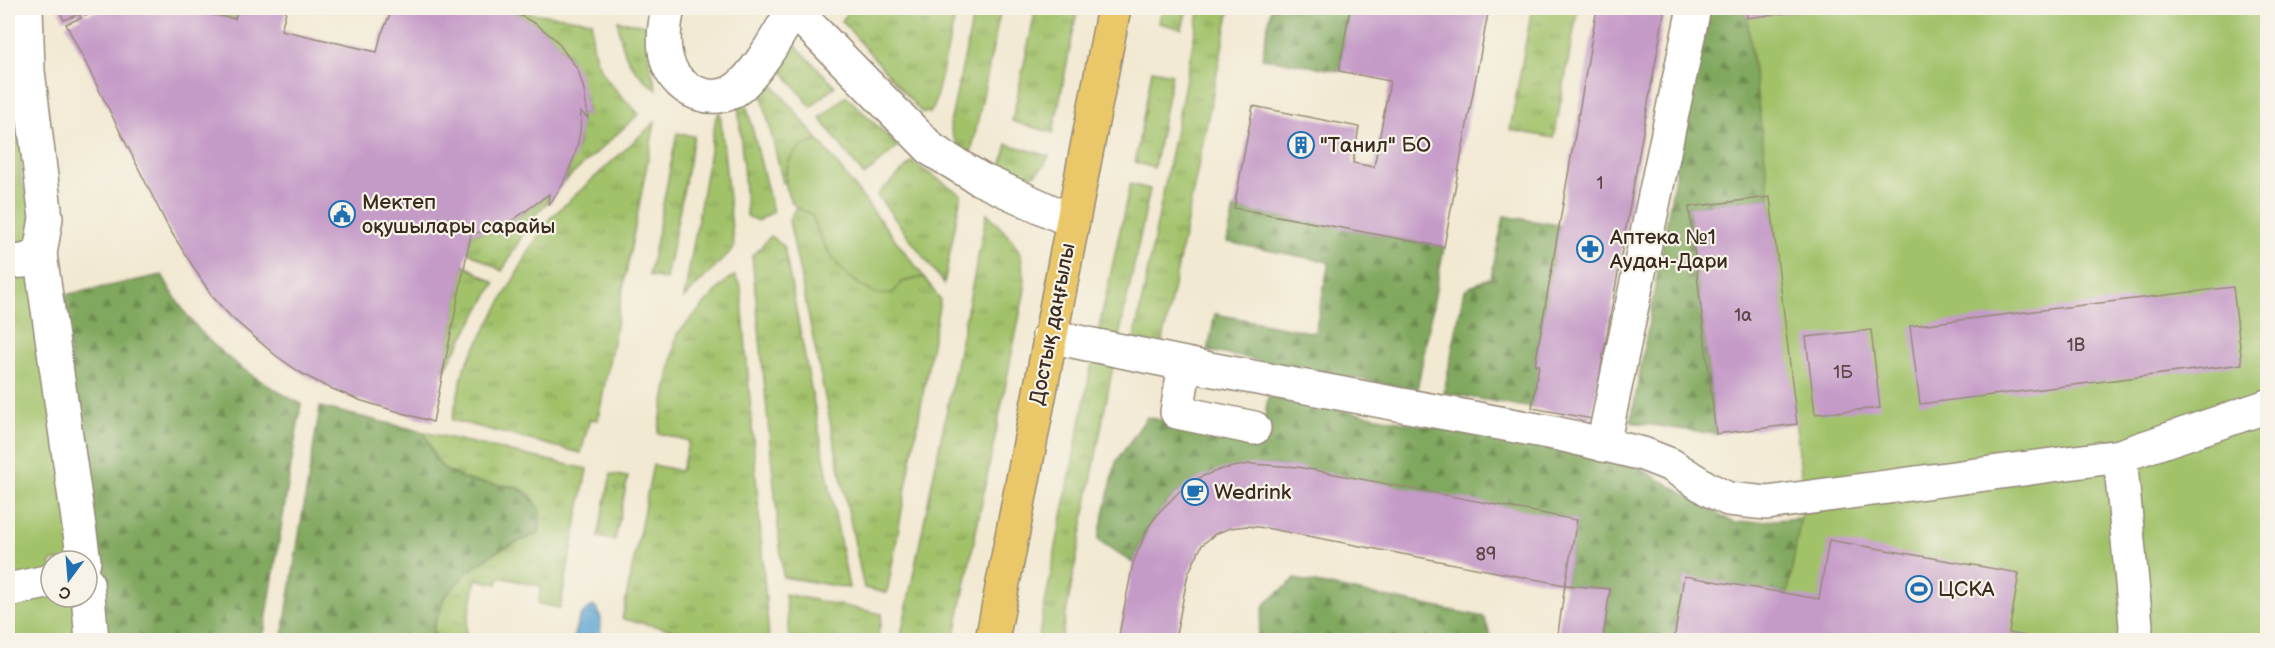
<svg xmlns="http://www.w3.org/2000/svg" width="2275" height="648" font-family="'Balsamiq Sans',sans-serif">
	<defs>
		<pattern id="grass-tufts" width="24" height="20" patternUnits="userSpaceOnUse" patternTransform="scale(1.5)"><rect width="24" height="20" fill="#a2c26a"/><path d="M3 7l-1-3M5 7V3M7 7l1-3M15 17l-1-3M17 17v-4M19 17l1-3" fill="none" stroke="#859e57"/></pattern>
		<pattern id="forest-firs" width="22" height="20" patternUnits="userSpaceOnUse" patternTransform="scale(1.5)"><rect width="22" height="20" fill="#81a85e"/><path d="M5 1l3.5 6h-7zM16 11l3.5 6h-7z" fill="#6b894d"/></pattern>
		<pattern id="water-ripples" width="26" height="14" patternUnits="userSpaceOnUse" patternTransform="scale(1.5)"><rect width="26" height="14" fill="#5da6d4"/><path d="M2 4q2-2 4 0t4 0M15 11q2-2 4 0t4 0" fill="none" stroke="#4e87ab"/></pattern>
	</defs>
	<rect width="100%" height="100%" fill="#f7f3e8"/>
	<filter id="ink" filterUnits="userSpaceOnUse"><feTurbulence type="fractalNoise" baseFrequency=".0167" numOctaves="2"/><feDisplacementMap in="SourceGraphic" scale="12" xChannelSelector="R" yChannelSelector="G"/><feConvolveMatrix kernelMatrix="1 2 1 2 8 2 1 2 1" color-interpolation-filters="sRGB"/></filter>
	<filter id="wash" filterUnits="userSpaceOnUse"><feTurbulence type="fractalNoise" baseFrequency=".008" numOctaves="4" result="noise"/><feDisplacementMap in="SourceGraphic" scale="24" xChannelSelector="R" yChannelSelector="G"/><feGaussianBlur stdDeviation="1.35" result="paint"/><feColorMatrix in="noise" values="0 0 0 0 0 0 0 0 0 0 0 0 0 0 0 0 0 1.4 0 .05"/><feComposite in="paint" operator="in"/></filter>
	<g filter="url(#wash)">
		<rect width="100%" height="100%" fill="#f2e9d2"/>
		<g fill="url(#grass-tufts)" stroke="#6e7644" stroke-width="1.5">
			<path d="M178,8H238L235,19Z"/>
			<path d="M851,8H957L934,107L930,113L921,112L842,21Z"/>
			<path d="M975,8H1001L971,154C957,146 952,139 950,124Z"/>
			<path d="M1036,8H1078L1053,133L1012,121Z"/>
			<path d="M1162,8H1187L1182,29L1159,23Z"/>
			<path d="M1200,8H1230L1162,345L1134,340Z"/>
			<path d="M1532,8H1578L1554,138L1510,130Z"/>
			<path d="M508,10L592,21C590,70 608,81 639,114L564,182L578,144L581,112L588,117C582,62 559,33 508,10Z"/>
			<path d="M618,21L647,25L649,61L657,90C631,70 621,55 618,21Z"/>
			<path d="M793,43L835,86L811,107L777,64Z"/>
			<path d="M1152,70L1172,74L1154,168L1135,162Z"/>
			<path d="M766,76L819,141C798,145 785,159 786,181L783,183L759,83Z"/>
			<path d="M744,95L773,212L758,221L747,216L738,101Z"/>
			<path d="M846,96L898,146L864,176L820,118Z"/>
			<path d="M720,112L734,248L684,298L716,117Z"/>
			<path d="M655,122L598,420L590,419L581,453L452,420L464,368L545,223Z"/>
			<path d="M677,133L694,136L666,279L649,276Z"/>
			<path d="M1007,144L1049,156L1044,166L1030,178L1009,177L1000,171Z"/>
			<path d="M912,162L961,194L944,284L877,195Z"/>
			<path d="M1130,184L1150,189L1119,337L1098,333Z"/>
			<path d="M549,194L548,202L533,217L502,271L467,251L471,234C499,230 528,214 549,194Z"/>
			<path d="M796,207L812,215L819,234L828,251L899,286L901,282L924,277L940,300L887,593L864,588L789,220Z"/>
			<path d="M987,213L1012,240L1021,255L1025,289L954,640H900Z"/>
			<path d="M771,236L784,247L849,588L783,577L752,256Z"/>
			<path d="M464,265L495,283L443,372Z"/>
			<path d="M735,276L741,287L769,640H720L622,619L653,465L681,471L689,441L658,433L677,334L728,279Z"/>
			<path d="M1093,357L1114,360L1061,640H1038Z"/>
			<path d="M424,432L587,469L560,608L538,604L541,586L499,577L497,584L476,579L464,640H438L433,629L444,598L467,572L499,550L539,533C542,514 538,494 517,487C511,485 503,486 498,486C481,484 463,480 448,471C435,463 430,446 424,432Z"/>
			<path d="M611,474L628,477L615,540L598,537Z"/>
			<path d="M785,594L882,614L877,640H790Z"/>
		</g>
		<g fill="url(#forest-firs)" stroke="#5e693e" stroke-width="1.5">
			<path d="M1271,8H1350L1339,71L1262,58Z"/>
			<path d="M1705,8H1746L1757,94L1798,90L1802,475L1770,197L1689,207L1716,434L1631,422Z"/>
			<path d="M1234,208L1444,247L1417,390L1208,351L1215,314L1315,333L1329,262L1227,242Z"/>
			<path d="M1504,216L1559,225L1535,364L1539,365L1532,408L1444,393L1464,290L1491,277Z"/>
			<path d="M162,275C171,290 179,306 190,319C219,357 260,382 301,404L263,640H96L64,295Z"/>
			<path d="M1268,397L1633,464L1734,523L1801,518L1829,540L1819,599L1684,576L1674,640H1603L1610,589L1565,585L1577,520L1276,465C1201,463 1158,491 1133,563L1098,540L1116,462L1147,417L1261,442Z"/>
			<path d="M320,407L424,432L436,460L447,471L469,481L517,487L531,498L540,509L539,533L499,550L467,572L444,598L433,629L438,640H282Z"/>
			<path d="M1295,579L1484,617L1492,640H1257L1264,605Z"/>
		</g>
		<g fill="#a2c26a" stroke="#6e7644" stroke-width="1.5">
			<path d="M8,8H19L21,181L56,263L87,561H51V597H87L95,640H8Z"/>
			<path d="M1746,8H2267V640H1674L1684,576L1788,594L1804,498L1770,197Z"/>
			<path d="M819,141L924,277L901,282C888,312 851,280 838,265C826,250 818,233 812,215C807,212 800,210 795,206C781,192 784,162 797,150C804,144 811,142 819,141Z"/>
		</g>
		<path fill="url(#water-ripples)" stroke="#4c6879" stroke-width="1.5" d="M594,606C604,614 601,629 599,640H573C576,626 578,611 594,606Z"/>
		<g id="blocks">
			<g fill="#c49ac7">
				<path d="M58,8H93L84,12L86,15L105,8H178L235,19L238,8H287L281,30L377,52L381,35L393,8H506L536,24L556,40L578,70L584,90L588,118L581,112L580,133L575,155L563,184L549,205L548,202L549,194L513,220L486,231L471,234L433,422L362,401L325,386L301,373L275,355L231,317L211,295L168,227L66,24L81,18L79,14L64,20Z"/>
				<path d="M1350,8H1489L1444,247L1234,208L1253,106L1359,127L1353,163L1374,167L1390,81L1339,71Z"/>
				<path d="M1597,8H1665L1592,419L1532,408L1539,365H1535Z"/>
				<path d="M1746,8H1819V9L1747,18Z"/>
				<path d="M1770,197L1797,424L1716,434L1689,207Z"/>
				<path d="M2233,287L2242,364L1920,404L1910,326Z"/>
				<path d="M1871,330L1880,408L1815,414L1806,337Z"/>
				<path d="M1249,464L1298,467L1577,520L1565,585L1610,589L1603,640H1557L1565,585L1266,528L1247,526L1230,528L1215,534L1202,545L1188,574L1175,640H1118L1133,563L1149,526L1160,511L1186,485L1203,476L1222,469Z"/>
				<path d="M1829,540L2019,573L2009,633L2047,640H1674L1684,576L1819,599Z"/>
			</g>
		</g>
	</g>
	<g filter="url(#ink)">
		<use href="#blocks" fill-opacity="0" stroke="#968a78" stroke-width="1.5"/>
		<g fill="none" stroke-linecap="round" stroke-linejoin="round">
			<defs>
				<g id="minor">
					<path d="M668,8C664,26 662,49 669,66C680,93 715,106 738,88C760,70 778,34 794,9"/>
					<path d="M792,8L932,150L980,179L1072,221"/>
					<path d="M40,254L84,561"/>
					<path d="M8,262L24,261L40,254L46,218L28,71L26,8"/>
					<path d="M1049,336L1209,369L1559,434L1643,454L1671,465L1708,489L1728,499L1767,503L2120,456L2136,625L2135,640"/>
					<path d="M1185,364L1177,412L1254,428"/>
					<path d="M1603,445L1694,8"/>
					<path d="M2120,456L2268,406"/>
					<path d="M87,583L92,640"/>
					<path d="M8,590L51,581"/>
				</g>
				<path id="major" d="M992,640L1114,8"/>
			</defs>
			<use href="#minor" stroke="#968a78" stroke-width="36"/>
			<use href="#major" stroke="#968a78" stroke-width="36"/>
			<use href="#minor" stroke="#fff" stroke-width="33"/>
			<use href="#major" stroke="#eac769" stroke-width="33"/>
		</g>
	</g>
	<defs>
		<symbol id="building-ring" viewBox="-11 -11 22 22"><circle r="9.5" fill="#f7f3e8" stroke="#1f6fb2" stroke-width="1.5"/><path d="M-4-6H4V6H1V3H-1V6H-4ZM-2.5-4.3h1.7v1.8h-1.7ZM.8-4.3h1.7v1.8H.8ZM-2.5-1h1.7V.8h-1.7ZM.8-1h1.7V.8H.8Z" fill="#1f6fb2"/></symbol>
		<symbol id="civic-ring" viewBox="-11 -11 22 22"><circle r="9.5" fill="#f7f3e8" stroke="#1f6fb2" stroke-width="1.5"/><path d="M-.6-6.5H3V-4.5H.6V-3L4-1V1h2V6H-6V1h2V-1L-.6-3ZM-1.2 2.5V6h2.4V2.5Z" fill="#1f6fb2"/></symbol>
		<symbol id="pharmacy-ring" viewBox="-11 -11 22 22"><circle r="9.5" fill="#f7f3e8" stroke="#1f6fb2" stroke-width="1.5"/><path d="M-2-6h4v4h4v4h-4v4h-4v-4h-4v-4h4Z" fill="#1f6fb2"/></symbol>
		<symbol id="cafe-ring" viewBox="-11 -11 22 22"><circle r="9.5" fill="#f7f3e8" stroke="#1f6fb2" stroke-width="1.5"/><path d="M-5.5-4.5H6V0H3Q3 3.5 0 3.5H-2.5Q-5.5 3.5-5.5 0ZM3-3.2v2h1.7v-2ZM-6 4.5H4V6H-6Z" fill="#1f6fb2"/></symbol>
		<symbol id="stadium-ring" viewBox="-11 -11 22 22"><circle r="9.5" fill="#f7f3e8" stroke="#1f6fb2" stroke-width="1.5"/><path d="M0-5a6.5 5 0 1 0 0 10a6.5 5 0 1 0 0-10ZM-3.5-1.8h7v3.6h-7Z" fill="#1f6fb2"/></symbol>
	</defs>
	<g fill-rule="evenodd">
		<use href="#building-ring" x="1286" y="130" width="30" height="30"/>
		<use href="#civic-ring" x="327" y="199" width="30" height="30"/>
		<use href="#pharmacy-ring" x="1575" y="234" width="30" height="30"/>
		<use href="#cafe-ring" x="1180" y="477" width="30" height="30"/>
		<use href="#stadium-ring" x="1904" y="574" width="30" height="30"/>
	</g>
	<g text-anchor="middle" stroke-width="4.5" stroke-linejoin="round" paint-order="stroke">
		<g font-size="18" fill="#5d4648">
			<text x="1600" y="189">1</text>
			<text x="1743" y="321">1а</text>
			<text x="2076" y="351">1В</text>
			<text x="1843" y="378">1Б</text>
			<text x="1486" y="560">89</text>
		</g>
		<g font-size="21" fill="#3b2a1e" stroke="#f7f3e8" text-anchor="start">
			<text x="1320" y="152">"Танил" БО</text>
			<text x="362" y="209">Мектеп<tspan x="362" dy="24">оқушылары сарайы</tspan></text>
			<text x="1610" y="244">Аптека №1<tspan x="1610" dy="24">Аудан-Дари</tspan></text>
			<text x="1214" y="499">Wedrink</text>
			<text x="1938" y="596">ЦСКА</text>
		</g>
		<g font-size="21" fill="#3b2a1e" stroke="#f7f3e8">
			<text transform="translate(1052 324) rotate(-79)" y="7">Достық даңғылы</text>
		</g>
	</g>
	<rect width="2275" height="648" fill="none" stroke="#f7f3e8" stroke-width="30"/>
	<g transform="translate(69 579) rotate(196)"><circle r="28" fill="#f7f3e8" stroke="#aca397" stroke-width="1.5"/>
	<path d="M0-4.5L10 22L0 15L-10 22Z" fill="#1f6fb2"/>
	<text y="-9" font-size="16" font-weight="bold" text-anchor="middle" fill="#3b2a1e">С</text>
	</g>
</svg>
